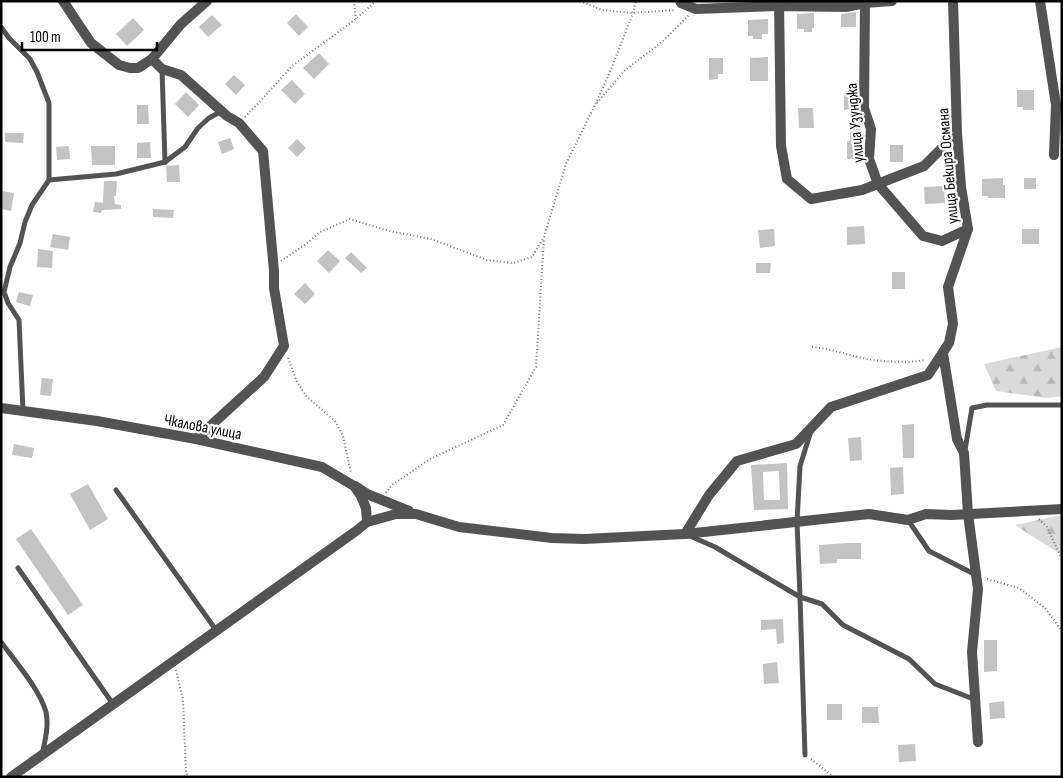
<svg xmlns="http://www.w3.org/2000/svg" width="1063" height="778" font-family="'Sofia Sans Condensed',sans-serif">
	<defs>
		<pattern id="forest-firs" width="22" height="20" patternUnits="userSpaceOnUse" patternTransform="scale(1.25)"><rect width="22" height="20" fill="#dadada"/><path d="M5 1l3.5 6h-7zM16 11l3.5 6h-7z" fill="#b9b9b9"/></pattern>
	</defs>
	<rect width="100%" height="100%" fill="#fff"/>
	<g fill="url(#forest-firs)">
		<path d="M1062,347V396L1048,398L996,391L984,364Z"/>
		<path d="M1062,515V555L1015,525Z"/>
	</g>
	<g fill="#c3c3c3" fill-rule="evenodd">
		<path d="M856,12V27H841V14Z"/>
		<path d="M814,13V28H812V32H804V29H797V14Z"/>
		<path d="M296,14L308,27L299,36L287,23Z"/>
		<path d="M212,15L222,25L208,37L199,27Z"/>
		<path d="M133,18L144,30L127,46L116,34Z"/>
		<path d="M768,19V34H762V39H753V36H748V20Z"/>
		<path d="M319,53L329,64L314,79L303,68Z"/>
		<path d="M768,57V81H750V58Z"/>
		<path d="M709,58H723V74H718V79L709,80Z"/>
		<path d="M234,75L245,85L236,95L225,84Z"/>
		<path d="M292,80L305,94L295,104L281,90Z"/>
		<path d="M1017,90H1034V110H1023V107H1017Z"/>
		<path d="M186,92L199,105L188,117L175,104Z"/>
		<path d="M844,96H857L858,123H862L860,159H847V141H850V109L844,110Z"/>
		<path d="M137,105H148L149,124H137Z"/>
		<path d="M798,108H813L814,128H799Z"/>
		<path d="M5,133H24L23,143L5,142Z"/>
		<path d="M230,138L234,149L222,154L218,142Z"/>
		<path d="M297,139L306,148L297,157L288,148Z"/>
		<path d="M150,142L151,158H137V143Z"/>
		<rect x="890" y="145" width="13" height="17"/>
		<path d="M69,146L70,159L57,160L56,147Z"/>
		<path d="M91,146H115V165H92Z"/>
		<path d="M179,165L180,182H167L166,166Z"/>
		<path d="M1003,178V185H1005V198H988V196H982V179Z"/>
		<rect x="1024" y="178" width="12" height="11"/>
		<path d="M104,181H117L116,196H114L115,204L121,205V209L102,210L101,213L93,212L95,202L103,203Z"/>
		<path d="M944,186L945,203L925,204L924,187Z"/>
		<path d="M1,191L14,193L11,211L1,209Z"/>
		<path d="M153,209L174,210L173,218L153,217Z"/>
		<path d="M864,226L865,244L847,245V227Z"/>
		<path d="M774,229L775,246L760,248L758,230Z"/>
		<rect x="1022" y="229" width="17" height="15"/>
		<path d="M53,234L70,237L68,250L50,247Z"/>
		<path d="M38,249L53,251L52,268L37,267Z"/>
		<path d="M328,250L340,261L329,273L317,261Z"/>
		<path d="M351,252L367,268L361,273L345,258Z"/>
		<path d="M756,263H771L770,273H756Z"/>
		<rect x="892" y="272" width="13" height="17"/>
		<path d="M305,283L315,294L305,304L294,294Z"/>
		<path d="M19,292L33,295L30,306L16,302Z"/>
		<path d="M42,378L53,379L51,396L40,395Z"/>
		<path d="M914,424V458H903L902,425Z"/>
		<path d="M861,437L862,460L850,461L848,438Z"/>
		<path d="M14,444L34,448L32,458L12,455Z"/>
		<path d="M787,463L788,509L754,510L751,465ZM779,471L780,500H764L763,472Z"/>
		<path d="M903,467L904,494L891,495L890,468Z"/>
		<path d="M88,484L108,519L90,530L70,494Z"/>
		<path d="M31,529L83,605L68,615L16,539Z"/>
		<path d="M847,543H861V559H837V563L820,564L819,545Z"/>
		<path d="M783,619L784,643L777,644L776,629L761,630V620Z"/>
		<path d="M984,640H997V671L984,672Z"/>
		<path d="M777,662L779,683L764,684L763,664Z"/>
		<path d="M1004,701L1005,718L990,719L989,703Z"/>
		<rect x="827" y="704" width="15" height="16"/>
		<path d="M862,707H878L879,723H862Z"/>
		<path d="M915,744L916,761L899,762L898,745Z"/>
	</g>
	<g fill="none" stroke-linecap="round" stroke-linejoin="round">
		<g stroke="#757575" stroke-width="2" stroke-dasharray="1 2.5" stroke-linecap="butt">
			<path d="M354,1L356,19"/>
			<path d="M580,1L602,10L633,13L676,10"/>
			<path d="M597,103L624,71L663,41L689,15"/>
			<path d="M245,117L264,97L292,66L356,19L376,1"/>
			<path d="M281,261L306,244L320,232L350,219L389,231L431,239L487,260L513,263L532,257L544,237L566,164L594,107L610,72L633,13L636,1"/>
			<path d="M812,347C831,349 848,355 867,359C886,362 907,363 926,360"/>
			<path d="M288,358L297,382L307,397L335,421L343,436L351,473"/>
			<path d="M386,493L392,485L430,459L503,425L536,367L544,238"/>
			<path d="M1039,519L1047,527L1062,559"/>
			<path d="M987,579L1019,588L1045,608L1062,631"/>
			<path d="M176,670L183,700L186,773L188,777"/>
			<path d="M811,759L834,777"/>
		</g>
		<g stroke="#535353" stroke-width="5">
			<path d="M1,27L9,38L30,59L37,72L49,103V180"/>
			<path d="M162,69L165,162"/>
			<path d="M23,411L19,320L8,303L4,292L10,267L20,243L25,222L32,205L49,180L116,174L165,162L185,147L198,128L209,118L222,111"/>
			<path d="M811,431L800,466L797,521L800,597L822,604L843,625L909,659L935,684L976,700"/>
			<path d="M965,450L972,408L987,405H1062"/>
			<path d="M116,490L216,630"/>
			<path d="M908,520L929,551L976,575"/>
			<path d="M690,536L715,547L800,597L805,755"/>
			<path d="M18,568L113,704"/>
			<path d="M1,642C15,661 40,690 46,712C49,726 45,741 42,755"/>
		</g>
		<g stroke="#535353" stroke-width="10">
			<path d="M63,1L91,43L119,65L130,68H138L152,59"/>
			<path d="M680,1L681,3L696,9L779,6L846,7L865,3L892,1"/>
			<path d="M779,1L781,146L787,179L811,199L862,190L924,166L957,133"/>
			<path d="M865,1L864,108L871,129L869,159L878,184L923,236L942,241L968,229"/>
			<path d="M1040,1L1056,105L1054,155"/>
			<path d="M943,353L957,439L964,453L968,514L978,589L972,652L978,742"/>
			<path d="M196,439L264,377L284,346L274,288V271L263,151L239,123L227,116L181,75L162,69L152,59L181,24L207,1"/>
			<path d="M355,486L367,494L409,511"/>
			<path d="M367,522L396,514H416L459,527L552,538L584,539L685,534L869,514L908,520L926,514L952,515L1062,509"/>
			<path d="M685,534L709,495L737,461L796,444L831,407L928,375L949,343L953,324L948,287L968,229L961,187L957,133L953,1"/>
		</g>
		<path stroke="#535353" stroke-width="10" d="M1,408L97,421L196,439L322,467L354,486L361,496L366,508L367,522L356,531L11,777"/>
	</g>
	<g text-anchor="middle" stroke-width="4.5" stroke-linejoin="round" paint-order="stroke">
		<g font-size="16" fill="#000" stroke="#fff">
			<text transform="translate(854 123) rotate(-95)" y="6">улица Узунджа</text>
			<text transform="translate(947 166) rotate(-95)" y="6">улица Бекира Османа</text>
			<text transform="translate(203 426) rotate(11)" y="6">Чкалова улица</text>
		</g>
	</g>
	<rect width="1063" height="778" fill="none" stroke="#000000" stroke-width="5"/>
	<path d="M22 42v8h135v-8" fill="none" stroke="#000000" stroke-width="2.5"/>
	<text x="30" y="42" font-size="15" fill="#000000" stroke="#ffffff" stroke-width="4" paint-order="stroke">100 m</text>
</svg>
